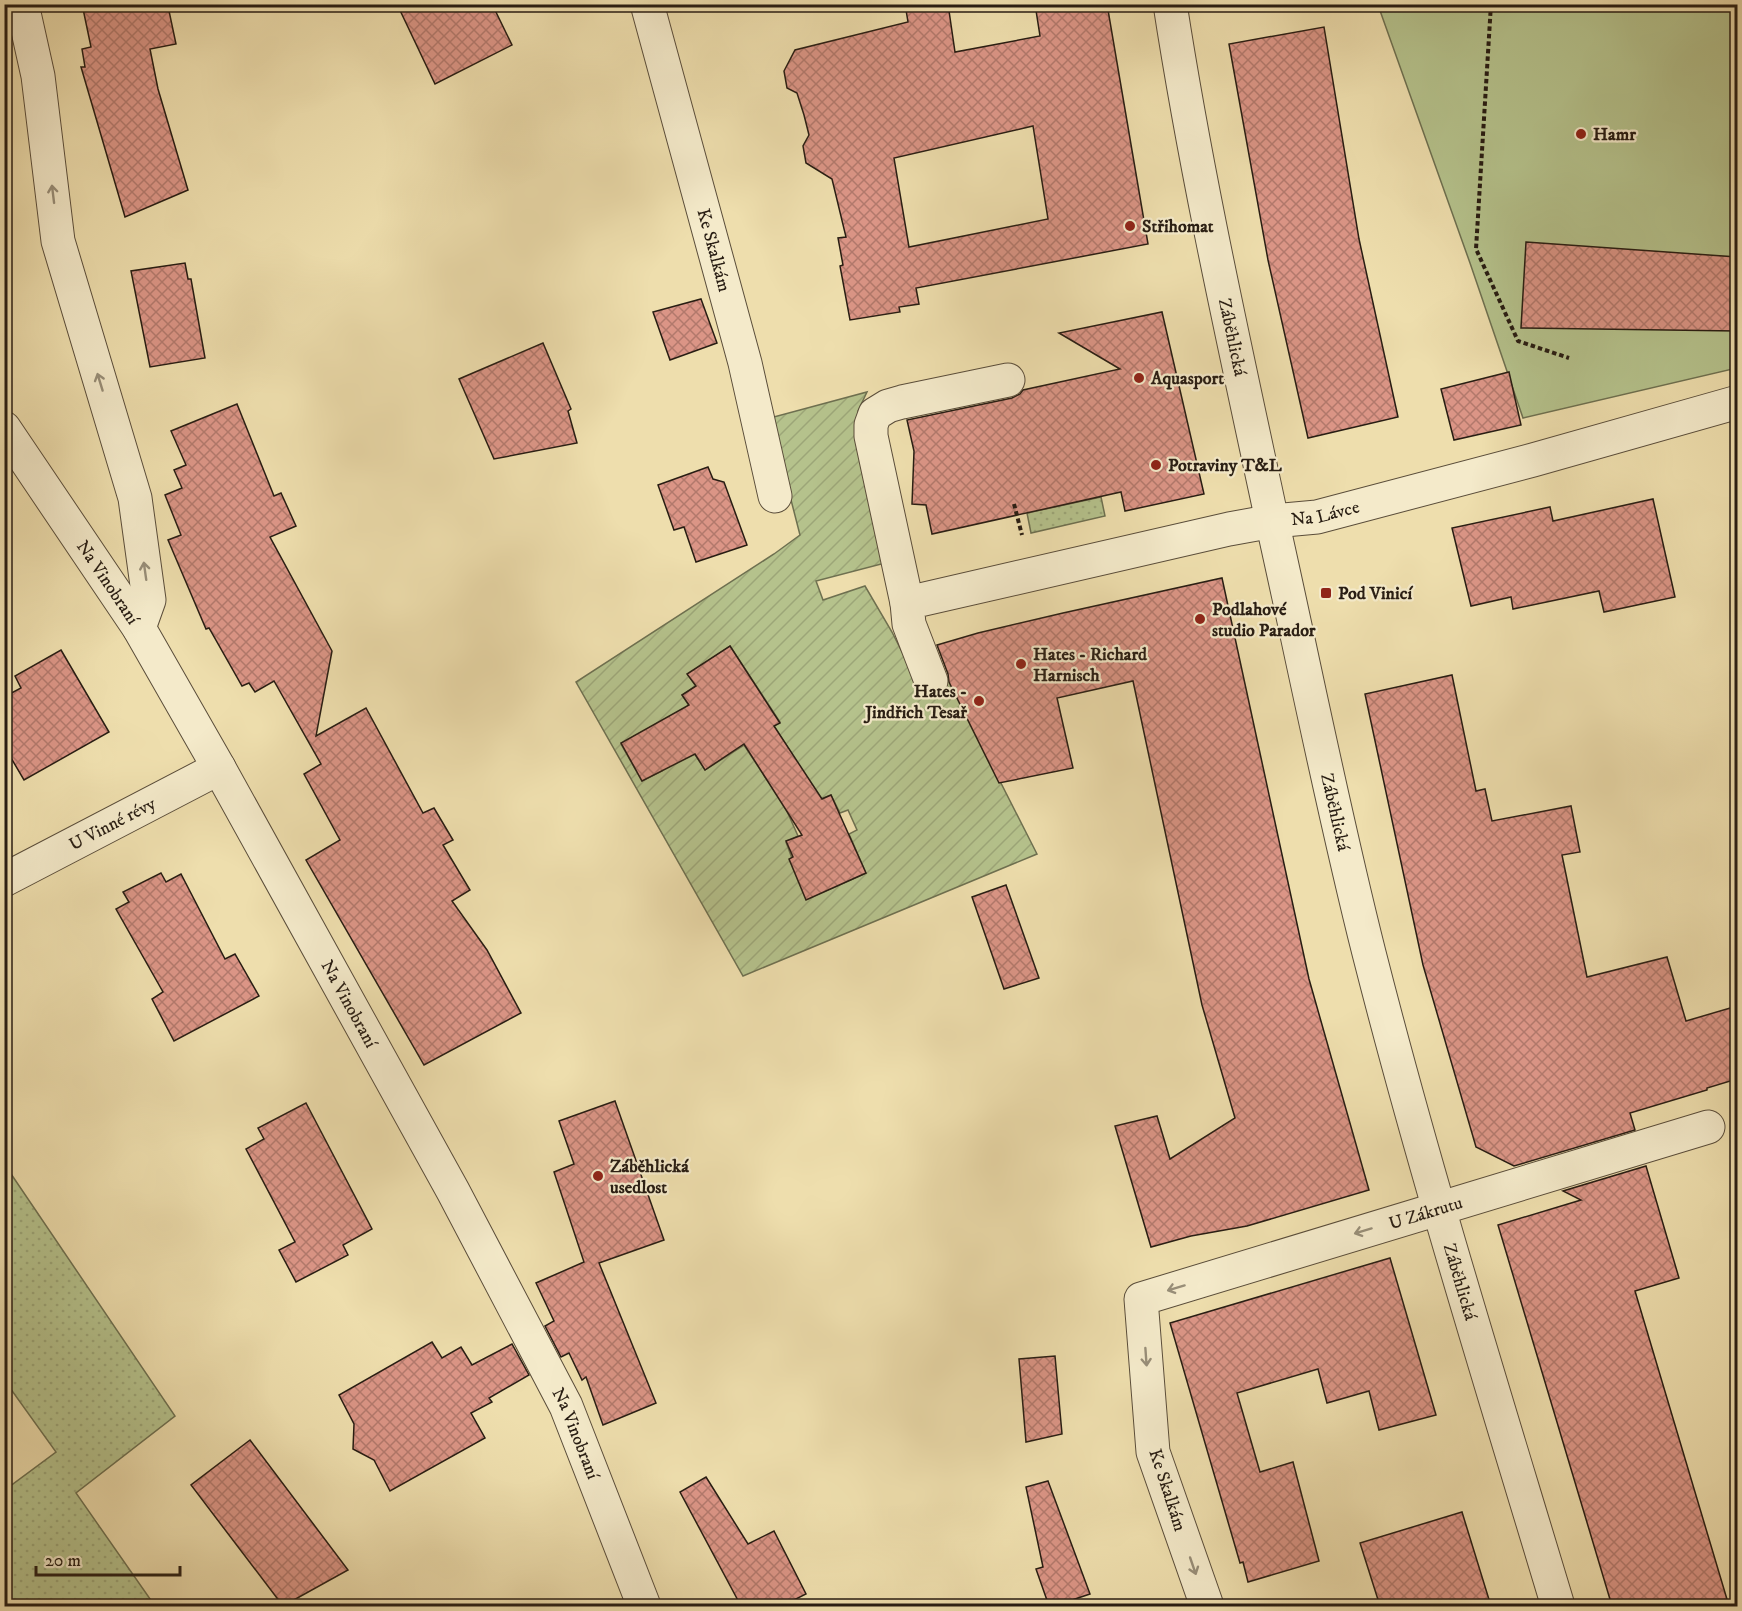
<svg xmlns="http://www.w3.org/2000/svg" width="1742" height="1611" font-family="'IM FELL DW Pica',serif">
	<defs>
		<pattern id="grass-dots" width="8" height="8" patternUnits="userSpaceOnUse" patternTransform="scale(1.5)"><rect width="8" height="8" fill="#b5c28c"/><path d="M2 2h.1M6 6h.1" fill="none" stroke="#9ca678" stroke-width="1.8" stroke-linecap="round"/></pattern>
		<pattern id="garden-furrows" width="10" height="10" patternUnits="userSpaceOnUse" patternTransform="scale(1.5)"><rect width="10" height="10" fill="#b5c28c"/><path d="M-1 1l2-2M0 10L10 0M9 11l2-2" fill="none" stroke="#9ca678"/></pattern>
		<pattern id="building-cross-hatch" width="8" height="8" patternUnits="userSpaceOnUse" patternTransform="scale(1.5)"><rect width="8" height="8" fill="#db9586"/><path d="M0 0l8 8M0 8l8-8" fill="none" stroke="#b2796c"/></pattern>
	</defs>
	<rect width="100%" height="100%" fill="#eedead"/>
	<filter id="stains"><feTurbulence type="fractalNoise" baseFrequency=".00333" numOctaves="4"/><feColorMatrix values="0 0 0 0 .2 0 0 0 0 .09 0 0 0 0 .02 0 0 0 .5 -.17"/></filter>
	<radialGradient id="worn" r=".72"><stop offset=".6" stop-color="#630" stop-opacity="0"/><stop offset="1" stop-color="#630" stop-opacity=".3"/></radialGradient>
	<g fill="url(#grass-dots)" stroke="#6e7050" stroke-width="1.5">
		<path d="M1101,497L1105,516L1031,533L1027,513Z"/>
		<path d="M5,1165L175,1416L76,1493L155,1606H13L5,1595V1490L56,1452L5,1381Z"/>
	</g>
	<path fill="url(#garden-furrows)" stroke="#6e7050" stroke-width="1.5" fill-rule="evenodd" d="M867,392L858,411L859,439L889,562L816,581L823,600L865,586L892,632L919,686L946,675L1037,854L743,976L576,682L774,554L800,535L770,418ZM730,646L780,722L774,726L795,759L765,777L744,745L705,770L694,753L712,741L682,695L696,686L688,675ZM642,732L662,771L642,781L621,744ZM774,782L815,801L831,795L840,813L848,810L857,830L849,834L866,873L807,899L786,842L798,836Z"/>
	<path fill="#b5c28c" stroke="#6e7050" stroke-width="1.5" d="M1378,5H1737V368L1523,418L1470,263Z"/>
	<g fill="url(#building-cross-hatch)" stroke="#281d13" stroke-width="1.5" fill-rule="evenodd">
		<path d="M82,4H143L145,10L168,6L176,44L150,49L158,89L188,190L125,217L81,67H85L82,49L91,47Z"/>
		<path d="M397,4H492L512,45L435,84Z"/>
		<path d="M905,4H948L955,52L1040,36L1035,4H1107L1148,244L916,288L919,304L899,307L900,312L850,320L840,266L843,265L838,238L846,237L832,179L806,163L803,146L809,135L804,115L797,93L787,88L784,71L795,50L908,22ZM1033,126L1048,219L909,247L894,158Z"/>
		<path d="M1324,27L1359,239L1398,417L1308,438L1268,260L1229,44Z"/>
		<path d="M1526,242L1737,257V331L1521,328Z"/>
		<path d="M185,263L188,279H191L205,358L150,367L131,271Z"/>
		<path d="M701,299L717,343L670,360L653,312Z"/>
		<path d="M1162,312L1204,494L1125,511L1121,492L932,534L926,505L912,504L914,451L907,420L1012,398L1020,394L1023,390L1120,369L1059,333Z"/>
		<path d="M543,343L571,409L568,411L577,443L494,459L459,379Z"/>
		<path d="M1509,372L1521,425L1454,440L1441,389Z"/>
		<path d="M237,404L274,496L281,493L296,526L270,537L332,651L316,736L366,708L423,813L434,808L453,840L443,845L470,890L452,901L487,950L521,1013L424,1065L306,860L340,840L304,774L321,764L274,681L255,692L249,683L242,686L209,628L206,629L168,540L181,535L165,495L182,488L174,470L186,465L171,431Z"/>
		<path d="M708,467L713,479L724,482L747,545L696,562L684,527L674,530L658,485Z"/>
		<path d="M1653,499L1675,597L1604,612L1599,591L1513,609L1511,597L1471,606L1452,528L1550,507L1553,521Z"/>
		<path d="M1222,578L1309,979L1369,1190L1247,1226L1191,1236L1151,1247L1115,1126L1157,1116L1170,1159L1235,1118L1202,1005L1133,681L1057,698L1073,768L999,783L949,682L948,674L937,645L978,633L1063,613Z"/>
		<path d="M730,646L780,723L774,726L822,799L831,795L866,873L806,900L789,859L793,857L786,841L802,835L744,744L705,770L695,754L642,781L621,743L689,705L682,695L696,686L687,674Z"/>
		<path d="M61,650L109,732L24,780L4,746V697L21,688L15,676Z"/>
		<path d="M1452,675L1476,791L1485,789L1492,821L1571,806L1580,852L1562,855L1587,977L1667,957L1686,1021L1737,1006V1079L1707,1088V1090L1630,1113L1635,1130L1514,1166L1476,1147L1423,965L1365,694Z"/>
		<path d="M161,873L166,882L181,874L225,959L235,954L259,996L174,1041L152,999L163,992L116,909L129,902L123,892Z"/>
		<path d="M1006,885L1039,978L1004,989L972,897Z"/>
		<path d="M615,1101L664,1240L599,1263L656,1403L603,1425L586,1377L582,1380L569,1353L561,1357L545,1326L554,1321L536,1283L584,1262L554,1172L574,1164L559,1121Z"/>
		<path d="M306,1103L372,1229L343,1245L348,1255L296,1282L279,1250L295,1242L246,1149L264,1139L258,1128Z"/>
		<path d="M1646,1166L1679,1278L1635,1291L1729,1606H1612L1498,1225L1581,1200L1563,1191Z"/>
		<path d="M1390,1258L1436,1415L1379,1430L1369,1391L1327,1403L1318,1369L1237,1393L1260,1472L1293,1462L1319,1561L1248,1582L1243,1562L1240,1563L1170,1323Z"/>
		<path d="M432,1342L442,1358L461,1347L472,1365L512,1344L529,1375L489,1398L492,1402L471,1413L485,1438L390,1491L374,1460L353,1449L354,1424L339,1395Z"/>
		<path d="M1055,1356L1062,1434L1026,1442L1019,1359Z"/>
		<path d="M250,1440L348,1570L283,1606L191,1485Z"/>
		<path d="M706,1477L748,1544L774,1531L806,1594L782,1606H741L680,1492Z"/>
		<path d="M1048,1481L1090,1594L1054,1606H1049L1036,1569L1043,1567L1026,1487Z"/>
		<path d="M1462,1512L1491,1606H1380L1360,1543Z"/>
	</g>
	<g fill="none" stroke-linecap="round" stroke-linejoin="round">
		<defs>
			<g id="minor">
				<path d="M22,4L38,76L58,241L135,498L149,600L139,628"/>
				<path id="s1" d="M647,4L745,363L775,496"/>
				<path id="s2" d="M4,428L139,628L219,768L453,1191L566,1406L644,1606"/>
				<path d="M907,603L871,436V425L875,414L888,406L902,402L1008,380"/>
				<path id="s3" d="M931,681L909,624L907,603L1229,529L1273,521L1317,517L1533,460L1738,402"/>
				<path id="s4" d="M4,880L219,768"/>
				<path id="s5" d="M1207,1606L1153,1452L1141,1299L1708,1127"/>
			</g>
			<g id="tertiary">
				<path id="s6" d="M1170,4C1197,179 1236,352 1273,525C1305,668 1333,811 1369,953C1425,1173 1493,1390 1558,1606"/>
			</g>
		</defs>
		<use href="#minor" stroke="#5a4d3a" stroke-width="35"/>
		<use href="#tertiary" stroke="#5a4d3a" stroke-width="35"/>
		<g stroke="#281d13" stroke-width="4" stroke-dasharray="4.5 3" stroke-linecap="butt">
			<path d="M1491,4L1476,249L1518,341L1569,358"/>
			<path d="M1014,504L1022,535"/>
		</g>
		<use href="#minor" stroke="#f4eaca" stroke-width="33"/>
		<use href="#tertiary" stroke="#f4eaca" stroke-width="33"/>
	</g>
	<defs><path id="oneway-shaft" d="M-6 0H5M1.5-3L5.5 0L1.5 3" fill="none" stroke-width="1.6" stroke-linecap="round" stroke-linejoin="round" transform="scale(1.5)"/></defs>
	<g stroke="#988e78">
		<use href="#oneway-shaft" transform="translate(53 194) rotate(-97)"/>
		<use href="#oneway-shaft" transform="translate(100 382) rotate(-107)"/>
		<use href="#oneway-shaft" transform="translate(145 571) rotate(-98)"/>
		<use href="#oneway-shaft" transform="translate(1363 1231) rotate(163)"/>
		<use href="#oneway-shaft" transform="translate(1176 1288) rotate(163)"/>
		<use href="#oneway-shaft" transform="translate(1146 1357) rotate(86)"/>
		<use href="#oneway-shaft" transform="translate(1193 1566) rotate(71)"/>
	</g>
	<g fill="#8f2418" stroke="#f4eaca" stroke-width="2">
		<circle cx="1581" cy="134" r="6"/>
		<circle cx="1130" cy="226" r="6"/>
		<circle cx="1139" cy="378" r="6"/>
		<circle cx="1156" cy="465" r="6"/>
		<rect x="1320" y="587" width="12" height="12" rx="3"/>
		<circle cx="1200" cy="619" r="6"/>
		<circle cx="1021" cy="664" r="6"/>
		<circle cx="979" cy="701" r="6"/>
		<circle cx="598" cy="1176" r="6"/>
	</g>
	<g text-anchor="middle" stroke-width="4.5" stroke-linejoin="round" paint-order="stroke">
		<g font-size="18" font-weight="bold" fill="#281d13" stroke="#f4eaca" text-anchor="start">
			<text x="1593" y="140">Hamr</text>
			<text x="1142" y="232">Střihomat</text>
			<text x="1151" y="384">Aquasport</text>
			<text x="1168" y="471">Potraviny T&amp;L</text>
			<text x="1338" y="599">Pod Vinicí</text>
			<text x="1212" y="615">Podlahové<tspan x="1212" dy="21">studio Parador</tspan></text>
			<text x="1033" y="660">Hates - Richard<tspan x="1033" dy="21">Harnisch</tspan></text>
			<text x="967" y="697" text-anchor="end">Hates -<tspan x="967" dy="21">Jindřich Tesař</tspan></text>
			<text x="610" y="1172">Záběhlická<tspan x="610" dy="21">usedlost</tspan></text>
		</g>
		<g font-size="18" fill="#281d13" stroke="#f4eaca">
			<text dy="6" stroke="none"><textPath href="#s1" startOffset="255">Ke Skalkám</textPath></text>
			<text dy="6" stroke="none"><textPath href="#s6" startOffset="339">Záběhlická</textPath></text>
			<text dy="6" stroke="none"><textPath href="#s3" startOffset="510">Na Lávce</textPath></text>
			<text dy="6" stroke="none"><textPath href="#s2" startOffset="186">Na Vinobraní</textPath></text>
			<text dy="6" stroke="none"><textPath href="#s6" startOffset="825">Záběhlická</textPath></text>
			<text dy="6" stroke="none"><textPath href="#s4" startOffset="122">U Vinné révy</textPath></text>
			<text dy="6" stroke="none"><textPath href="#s2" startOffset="672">Na Vinobraní</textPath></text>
			<text dy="6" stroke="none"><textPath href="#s5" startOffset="614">U Zákrutu</textPath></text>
			<text dy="6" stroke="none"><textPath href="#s6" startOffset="1311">Záběhlická</textPath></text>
			<text dy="6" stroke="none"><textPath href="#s2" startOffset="1158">Na Vinobraní</textPath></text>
			<text transform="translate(1168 1490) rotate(72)" y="6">Ke Skalkám</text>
		</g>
	</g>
	<rect width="1742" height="1611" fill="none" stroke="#eedead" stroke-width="24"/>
	<rect x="6" y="6" width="1730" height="1599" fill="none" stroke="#281d13" stroke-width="3"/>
	<rect x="12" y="12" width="1718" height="1587" fill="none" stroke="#281d13" stroke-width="1.5"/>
	<path d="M36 1566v9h144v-9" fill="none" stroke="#281d13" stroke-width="3"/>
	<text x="45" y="1566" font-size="18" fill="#281d13" stroke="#f4eaca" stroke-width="4.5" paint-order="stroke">20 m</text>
	<rect width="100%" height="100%" filter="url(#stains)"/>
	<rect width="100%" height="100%" fill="url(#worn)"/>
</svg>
